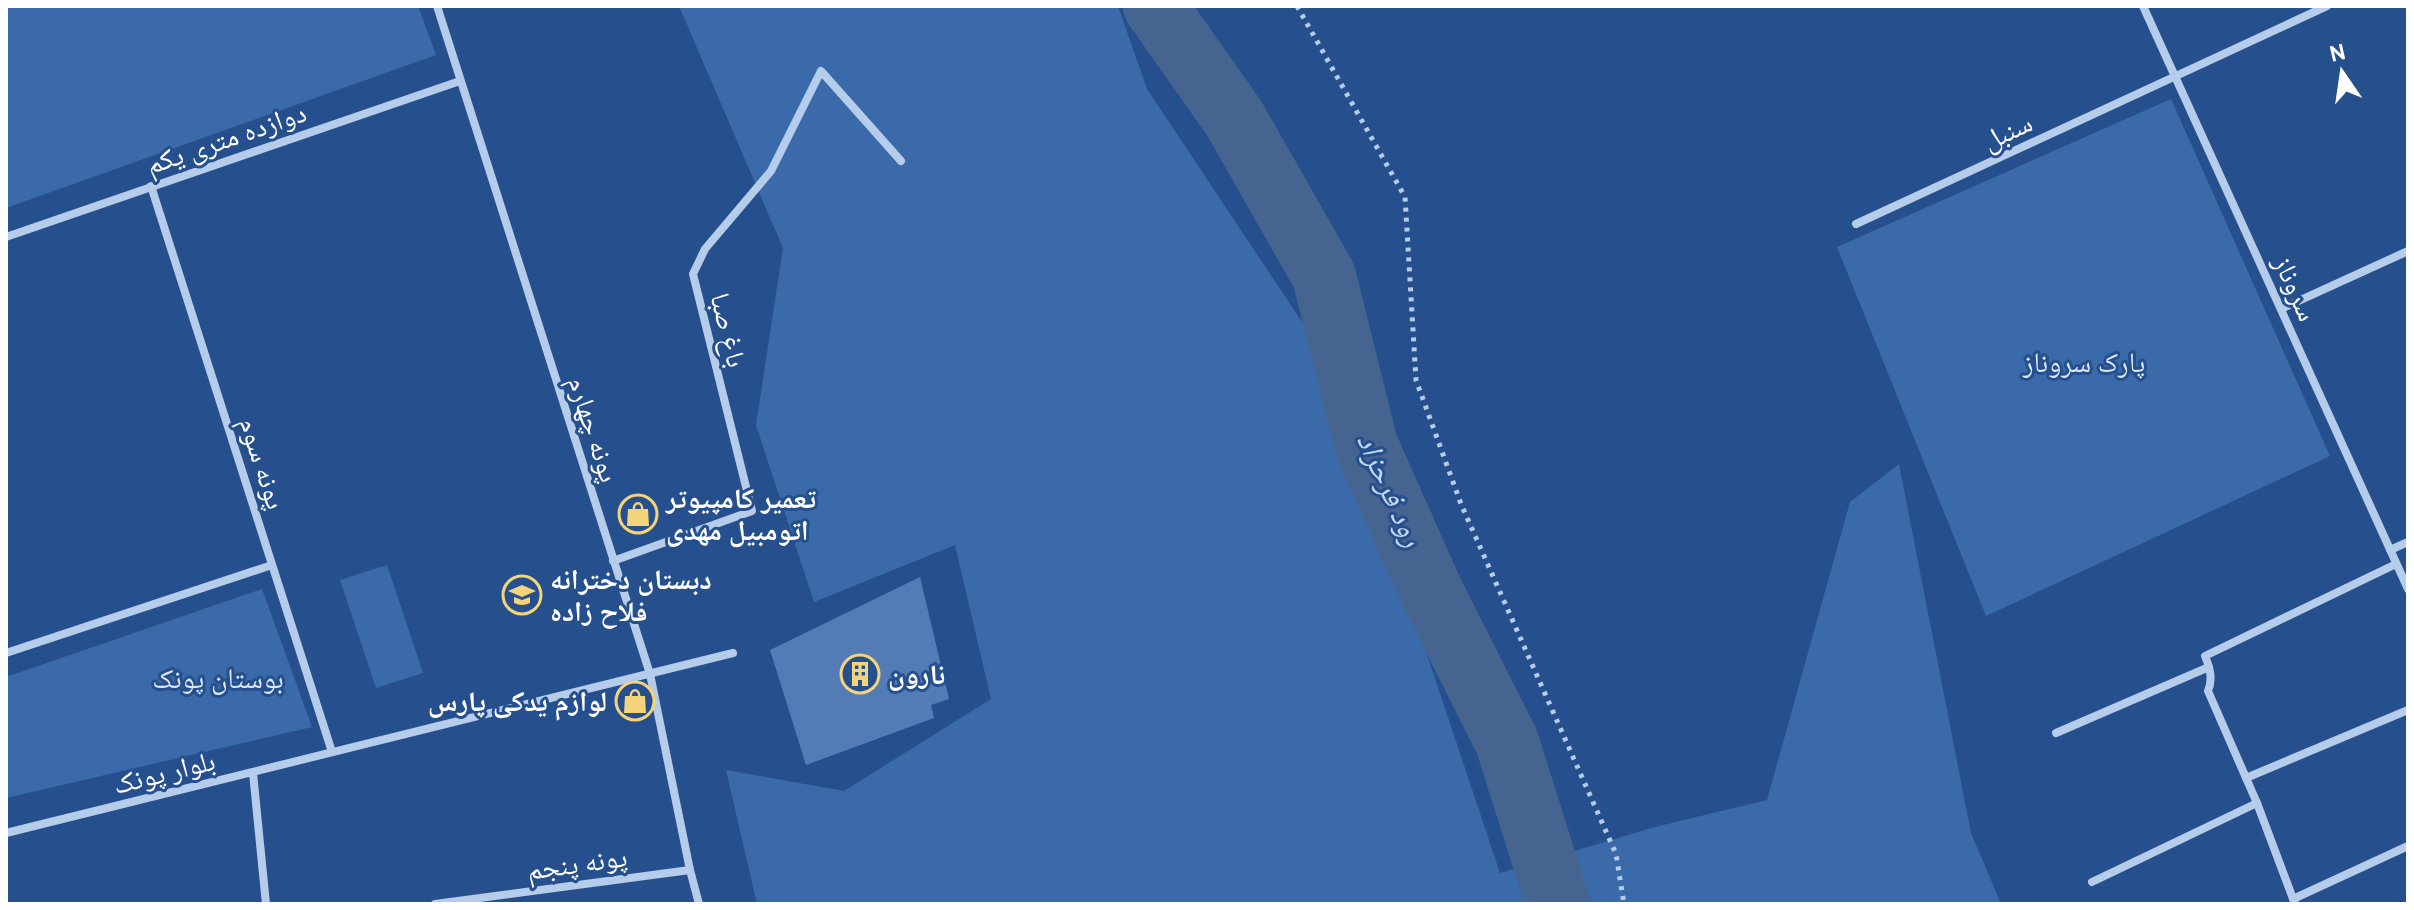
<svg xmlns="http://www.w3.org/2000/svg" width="2414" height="910" font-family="Overpass,'Noto Naskh Arabic',sans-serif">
	<rect width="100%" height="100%" fill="#26508d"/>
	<g fill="#3b6aaa">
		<path d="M6,6H418L436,55L6,208Z"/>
		<path d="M679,6H1118L1147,89L1330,364L1500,873L1655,827L1767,800L1850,502L1899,464L1971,833L2001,904H757L726,770L844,791L991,699L955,545L814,602L756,425L783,248Z"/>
		<path d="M2171,99L2330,456L1986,616L1837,247Z"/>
		<path d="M387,565L423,673L376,688L340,580Z"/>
		<path d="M262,589L312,727L6,798V677Z"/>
	</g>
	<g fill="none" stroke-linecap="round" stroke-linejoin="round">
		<path stroke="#466490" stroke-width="64" d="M1155,6L1234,118L1324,276L1366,445L1430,589L1507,742L1558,904"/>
	</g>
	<path fill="#537cb6" d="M920,577L949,699L931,705L934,718L806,765L770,650Z"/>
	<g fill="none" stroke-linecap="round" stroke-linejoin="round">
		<path stroke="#b6cceb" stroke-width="5" stroke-dasharray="4 6" stroke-linecap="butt" d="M1297,6L1405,197L1416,380L1461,504L1616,854L1624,904"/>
		<g stroke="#b6cceb" stroke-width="8">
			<path d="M437,6L650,674L690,870L699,904"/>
			<path d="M2143,6L2408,589"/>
			<path d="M151,186L332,752"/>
			<path d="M1856,224L2327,6"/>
			<path d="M6,237L460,81"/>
			<path d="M2281,309L2408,251"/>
			<path d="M2390,550L2408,542"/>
			<path d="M613,561L752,511L693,274L705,249L771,171L821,71L901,161"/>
			<path d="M6,653L272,565"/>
			<path d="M2056,733L2209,667"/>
			<path d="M253,773L266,904"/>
			<path d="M2246,778L2408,710"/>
			<path d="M6,833L733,653"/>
			<path d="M2092,882L2257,803"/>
			<path d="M2293,899L2408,846"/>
			<path d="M435,904L690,870"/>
			<path d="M2295,904L2257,803L2208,691C2213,679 2210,668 2205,656L2396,564"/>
		</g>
	</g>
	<defs>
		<symbol id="shop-ring" viewBox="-11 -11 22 22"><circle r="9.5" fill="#26508d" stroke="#f4d47b" stroke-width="1.5"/><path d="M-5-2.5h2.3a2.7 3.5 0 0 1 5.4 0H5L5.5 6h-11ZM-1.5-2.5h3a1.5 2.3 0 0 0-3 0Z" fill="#f4d47b"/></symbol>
		<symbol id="school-ring" viewBox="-11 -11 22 22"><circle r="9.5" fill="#26508d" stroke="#f4d47b" stroke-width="1.5"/><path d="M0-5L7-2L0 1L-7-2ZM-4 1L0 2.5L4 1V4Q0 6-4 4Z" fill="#f4d47b"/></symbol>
		<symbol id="building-ring" viewBox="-11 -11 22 22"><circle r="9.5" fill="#26508d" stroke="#f4d47b" stroke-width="1.5"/><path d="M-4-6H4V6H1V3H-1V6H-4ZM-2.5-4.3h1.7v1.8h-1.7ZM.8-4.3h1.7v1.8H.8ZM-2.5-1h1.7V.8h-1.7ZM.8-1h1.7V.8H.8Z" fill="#f4d47b"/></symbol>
	</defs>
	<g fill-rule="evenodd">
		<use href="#shop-ring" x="616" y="492" width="44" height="44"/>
		<use href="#school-ring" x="500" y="573" width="44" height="44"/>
		<use href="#building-ring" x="838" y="652" width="44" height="44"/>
		<use href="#shop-ring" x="613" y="679" width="44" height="44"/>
	</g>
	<g text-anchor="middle" stroke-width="6" stroke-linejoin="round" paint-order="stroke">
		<g font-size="28" fill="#fff" stroke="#26508d">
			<text transform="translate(2007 131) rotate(-25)" y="10">سنبل</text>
			<text transform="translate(226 138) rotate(-19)" y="10">دوازده متری یکم</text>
			<text transform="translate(2296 288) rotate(66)" y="10">سروناز</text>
			<text transform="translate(729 330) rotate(76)" y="10">باغ صبا</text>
			<text transform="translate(594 429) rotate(72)" y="10">پونه چهارم</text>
			<text transform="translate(263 463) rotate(72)" y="10">پونه سوم</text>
			<text transform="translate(164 772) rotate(-14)" y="10">بلوار پونک</text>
			<text transform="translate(577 863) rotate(-8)" y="10">پونه پنجم</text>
		</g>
		<g font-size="28" fill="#dae7f8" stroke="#26508d">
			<text x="2084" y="372">پارک سروناز</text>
			<text x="218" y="688">بوستان پونک</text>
		</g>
		<g font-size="28" font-weight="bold" fill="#fff" stroke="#26508d" text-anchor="start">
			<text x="666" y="508">تعمیر کامپیوتر<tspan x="666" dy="32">اتومبیل مهدی</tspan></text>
			<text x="550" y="589">دبستان دخترانه<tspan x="550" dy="32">فلاح زاده</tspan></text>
			<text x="888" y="684">نارون</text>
			<text x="607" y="711" text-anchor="end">لوازم یدکی پارس</text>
		</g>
		<g font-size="30" font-style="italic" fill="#c2d6f2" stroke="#26508d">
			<text transform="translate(1390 490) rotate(66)" y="10">رود فرحزاد</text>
		</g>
	</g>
	<rect width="2414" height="910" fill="none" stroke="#ffffff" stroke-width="16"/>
	<g transform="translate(2342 72) rotate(347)" stroke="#26508d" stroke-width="6" paint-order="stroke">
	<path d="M0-6L14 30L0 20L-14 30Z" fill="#ffffff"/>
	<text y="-12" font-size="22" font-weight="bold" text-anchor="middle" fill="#ffffff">N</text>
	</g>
</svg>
